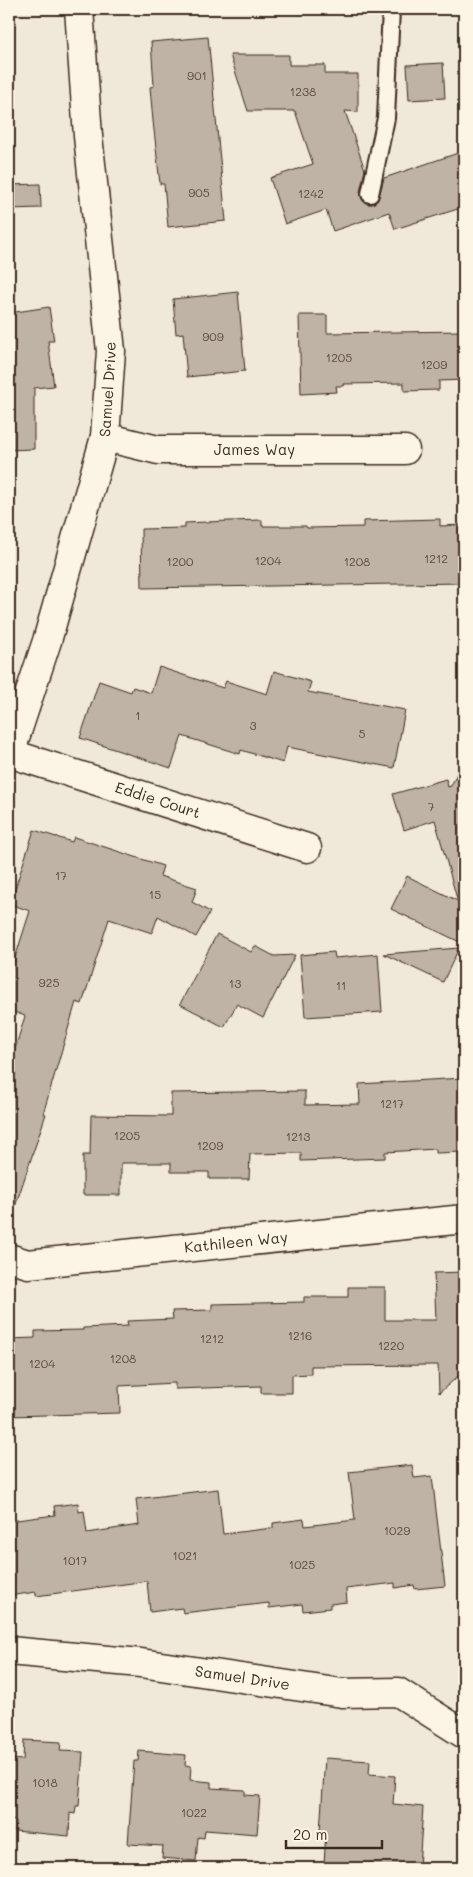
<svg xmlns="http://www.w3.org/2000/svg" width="473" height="1877" font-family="Mali,sans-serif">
	<rect width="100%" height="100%" fill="#f0e9d9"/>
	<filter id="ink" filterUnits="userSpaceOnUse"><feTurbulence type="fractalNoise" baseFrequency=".02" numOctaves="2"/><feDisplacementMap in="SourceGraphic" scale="10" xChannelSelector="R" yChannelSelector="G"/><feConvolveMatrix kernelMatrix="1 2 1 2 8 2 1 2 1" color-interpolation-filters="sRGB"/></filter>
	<g filter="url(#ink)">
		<g fill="#beb3a4" stroke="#3b2a1e">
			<path d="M208,37L226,221L168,227L164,184H160L153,121L150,87L154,86L151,42Z"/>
			<path d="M230,55H289V65H325V74H358V112L345,111L365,170L360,192L363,201L367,204H373L378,200L384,178L464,151V207L395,229L389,212L333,231L326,210L285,224L270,178L313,164L295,111H248Z"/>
			<path d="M443,63L445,98L409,100L407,65Z"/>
			<path d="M40,184L41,208L9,209V185Z"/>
			<path d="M238,292L245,371L187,377L183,333L176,334L173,299Z"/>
			<path d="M49,307L54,341H48L54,386L34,388V449L9,450V313Z"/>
			<path d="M299,315H327V333L464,331V380L439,381V390L404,391V383L343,384L344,386H336L337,392L301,394Z"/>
			<path d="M440,519V526L464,525V583L142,588L141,529L185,528V523L229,521L262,520V526H306L307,528L363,527V521Z"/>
			<path d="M159,667L223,688L226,681L267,694L274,671L311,682L308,692L405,710L394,768L287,747L283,763L241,750L240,754L182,736L171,768L80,738L99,681L131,692L133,687L151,693Z"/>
			<path d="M464,759V898L457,899L435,820L404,830L393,794L446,779L448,787L451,786Z"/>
			<path d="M34,830L72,842L74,837L163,866L160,876L197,888L192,902L210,912L196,937L158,916L152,933L109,919L82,1004L76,1002L43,1114H46L14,1210H9V1069L25,1016L9,1010V977L30,911L10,904Z"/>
			<path d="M407,876L464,904V944L391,909Z"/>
			<path d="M217,934L251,952L255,946L274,956L295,955L263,1018L237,1004L224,1027L180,1004Z"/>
			<path d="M459,948L443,982L384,954Z"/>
			<path d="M334,952L335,958L378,954L382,1012L305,1017L300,955Z"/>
			<path d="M464,1078V1152L436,1153V1149L385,1152V1158L301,1161V1153L250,1154L249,1179H209V1172H171V1163H121V1195H83V1155H90L91,1115L171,1116V1093L305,1091V1105L360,1104L359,1084Z"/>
			<path d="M464,1272V1371L439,1393L438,1365L311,1366V1374L292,1375V1393H261V1386L175,1389V1383L119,1386L120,1413L9,1416V1339L35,1338V1331L83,1330V1328L128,1326L127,1321L173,1319L172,1311L212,1310V1304L304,1302V1297H348V1287H385V1320H436L434,1273Z"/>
			<path d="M412,1465L414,1478L432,1476L445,1586L415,1589L414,1585L395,1588V1583L346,1589L347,1602L330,1604V1608L303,1611L302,1604L269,1608V1603L183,1613L182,1608L150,1612L147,1581L36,1596V1592L9,1596V1521L55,1515L54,1506L78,1503L79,1512L84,1511L87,1533L139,1525L136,1499L218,1489L223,1534L273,1528V1523L304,1519L305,1526L355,1520L349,1472Z"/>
			<path d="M24,1740L61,1742L60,1751L83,1752L79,1806H76L75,1814L70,1813L69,1836L15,1831L16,1821L9,1820V1759L23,1760Z"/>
			<path d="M139,1751L186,1755L185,1765L191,1766L190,1780L211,1782V1788L245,1790V1795L260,1796L257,1834L205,1830L204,1838L198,1837L196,1861L162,1858L163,1846L128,1844L134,1761H138Z"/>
			<path d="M325,1758L370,1761L369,1774L395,1776L393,1804L423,1807L419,1868H372L324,1865L326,1831H320Z"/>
		</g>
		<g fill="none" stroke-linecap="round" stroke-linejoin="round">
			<defs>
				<path id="service" d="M370,194L386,118L391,9"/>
				<g id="minor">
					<path id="s1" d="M105,437L158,450H405"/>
					<path id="s2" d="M9,753L307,848"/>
					<path id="s3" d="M9,756L47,641L105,437L111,351L88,136L79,9"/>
					<path id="s4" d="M9,1258L28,1264L464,1219"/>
					<path id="s5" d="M9,1651L141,1663L342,1693L398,1692L464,1734"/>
				</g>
			</defs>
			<use href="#service" stroke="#3b2a1e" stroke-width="20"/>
			<use href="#minor" stroke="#3b2a1e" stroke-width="31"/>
			<use href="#service" stroke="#fcf5e5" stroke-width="16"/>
			<use href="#minor" stroke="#fcf5e5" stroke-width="28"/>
		</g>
	</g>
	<g text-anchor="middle" stroke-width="4" stroke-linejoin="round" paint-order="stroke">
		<g font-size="12" fill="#5c4c40">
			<text x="197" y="80">901</text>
			<text x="303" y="96">1238</text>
			<text x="199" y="197">905</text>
			<text x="311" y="198">1242</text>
			<text x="213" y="341">909</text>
			<text x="339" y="362">1205</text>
			<text x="434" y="369">1209</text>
			<text x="436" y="563">1212</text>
			<text x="268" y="565">1204</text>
			<text x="180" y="566">1200</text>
			<text x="357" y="566">1208</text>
			<text x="138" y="720">1</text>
			<text x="253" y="730">3</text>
			<text x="362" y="738">5</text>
			<text x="431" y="811">7</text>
			<text x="61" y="880">17</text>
			<text x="155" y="899">15</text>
			<text x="49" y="987">925</text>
			<text x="235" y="988">13</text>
			<text x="341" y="990">11</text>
			<text x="392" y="1108">1217</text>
			<text x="127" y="1140">1205</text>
			<text x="298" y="1141">1213</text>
			<text x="210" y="1150">1209</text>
			<text x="300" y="1340">1216</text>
			<text x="212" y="1343">1212</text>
			<text x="391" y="1350">1220</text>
			<text x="123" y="1363">1208</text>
			<text x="42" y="1368">1204</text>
			<text x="397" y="1535">1029</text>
			<text x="185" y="1560">1021</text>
			<text x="75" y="1565">1017</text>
			<text x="302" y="1569">1025</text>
			<text x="45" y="1787">1018</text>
			<text x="194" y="1817">1022</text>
		</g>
		<g font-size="15" fill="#3b2a1e" stroke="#fcf5e5">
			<text dy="5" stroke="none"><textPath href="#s3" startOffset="381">Samuel Drive</textPath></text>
			<text dy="5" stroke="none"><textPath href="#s1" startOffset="151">James Way</textPath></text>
			<text dy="5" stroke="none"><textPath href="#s2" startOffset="156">Eddie Court</textPath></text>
			<text dy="5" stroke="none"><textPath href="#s4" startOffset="229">Kathileen Way</textPath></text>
			<text dy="5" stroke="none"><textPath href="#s5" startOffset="235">Samuel Drive</textPath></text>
		</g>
	</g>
	<rect width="473" height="1877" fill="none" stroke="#fcf5e5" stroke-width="30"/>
	<rect x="15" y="15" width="443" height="1847" fill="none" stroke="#3b2a1e" stroke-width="2" filter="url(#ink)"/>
	<path d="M286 1840v8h96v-8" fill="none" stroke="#3b2a1e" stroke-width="2.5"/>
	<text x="293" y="1840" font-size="15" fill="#3b2a1e" stroke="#fcf5e5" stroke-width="4" paint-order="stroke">20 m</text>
</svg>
